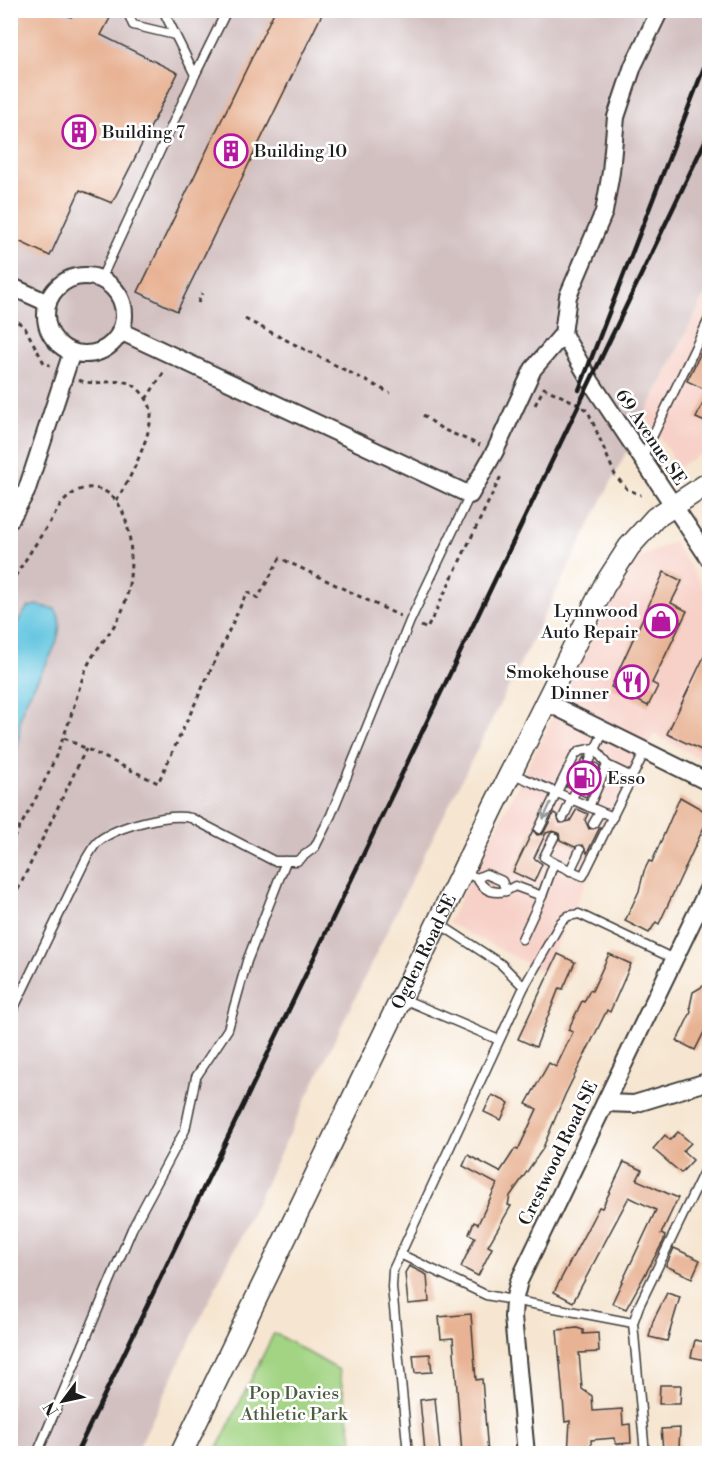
<svg xmlns="http://www.w3.org/2000/svg" width="720" height="1464" font-family="'Libre Bodoni',serif">
	<rect width="100%" height="100%" fill="#fff"/>
	<filter id="ink" filterUnits="userSpaceOnUse"><feTurbulence type="fractalNoise" baseFrequency=".0167" numOctaves="2"/><feDisplacementMap in="SourceGraphic" scale="12" xChannelSelector="R" yChannelSelector="G"/><feConvolveMatrix kernelMatrix="1 2 1 2 8 2 1 2 1" color-interpolation-filters="sRGB"/></filter>
	<filter id="wash" filterUnits="userSpaceOnUse"><feTurbulence type="fractalNoise" baseFrequency=".008" numOctaves="4" result="noise"/><feDisplacementMap in="SourceGraphic" scale="24" xChannelSelector="R" yChannelSelector="G"/><feGaussianBlur stdDeviation="1.35" result="paint"/><feColorMatrix in="noise" values="0 0 0 0 0 0 0 0 0 0 0 0 0 0 0 0 0 1.4 0 .05"/><feComposite in="paint" operator="in"/></filter>
	<g filter="url(#wash)">
		<rect width="100%" height="100%" fill="#f6e6d1"/>
		<g fill="#f7d1c8">
			<path d="M709,287V450L678,467L645,415Z"/>
			<path d="M673,541L709,595V763L654,734L544,972L448,923L631,563Z"/>
		</g>
		<path fill="#d2bfc0" d="M10,11H709V287L413,877L136,1453H11Z"/>
		<path fill="#a3d484" stroke="#607850" stroke-width="1.5" d="M274,1333L339,1370L355,1453H215Z"/>
		<path fill="#62c5e0" stroke="#3f707e" stroke-width="1.5" d="M36,605L55,609C73,634 34,680 24,705C15,726 24,745 11,767V632L27,608Z"/>
		<g id="blocks">
			<g fill="#e8b394">
				<path d="M10,10H57L71,17L74,10H96L110,18L101,35L178,73L112,203L80,190L50,256L10,237Z"/>
				<path d="M275,10H324L177,311L138,292Z"/>
				<path d="M710,334V424L696,418L709,391L687,381Z"/>
				<path d="M664,572L682,581L671,603L687,611L652,683L658,686L648,706L611,687Z"/>
				<path d="M710,644V754L667,734Z"/>
				<path d="M584,757L587,765L596,763L600,766L586,797L581,795L578,787H566Z"/>
				<path d="M680,797L710,814L659,924L656,922L649,933L625,921L639,891L644,871L649,861L652,862Z"/>
				<path d="M577,809L588,814L585,820L589,829L600,827L587,853L583,845L575,847L560,840L559,833L553,831L546,833L534,858L542,864L534,882L513,872L533,830L537,835L543,834L554,813L557,815L560,823L570,821Z"/>
				<path d="M558,954L575,962L563,989L559,988L536,1047L518,1039Z"/>
				<path d="M609,954L631,964L610,1012L607,1010L565,1095L542,1150L510,1196L508,1205L511,1206L488,1246L492,1248L478,1276L461,1267L475,1237L469,1234L474,1222L478,1224L497,1184L463,1166L468,1155L500,1172L515,1149L518,1150L537,1109L526,1104L549,1063L556,1067L573,1032L568,1030L582,1001L584,1002L590,990L592,991Z"/>
				<path d="M710,982V1020L695,1050L677,1041L691,1012L690,1006L693,992Z"/>
				<path d="M492,1095L509,1103L501,1120L484,1112Z"/>
				<path d="M678,1132L691,1143L683,1151L693,1160L681,1173L653,1149L665,1135L670,1140Z"/>
				<path d="M624,1162L642,1170L637,1180L678,1198L661,1234L665,1236L663,1242L626,1309L612,1303L656,1210L629,1197L573,1302L554,1292L599,1207L602,1208Z"/>
				<path d="M674,1248L700,1260L692,1278L666,1266Z"/>
				<path d="M409,1266L427,1275L429,1302L408,1304L405,1273Z"/>
				<path d="M667,1293L680,1297L667,1341L649,1337L653,1321Z"/>
				<path d="M471,1314L476,1380L482,1379L488,1454H462L453,1338L441,1339L439,1317Z"/>
				<path d="M577,1328L583,1330V1334L598,1333L599,1352L579,1353L582,1389L592,1396L593,1411L622,1409L623,1425L630,1424L631,1443L616,1444L614,1438L591,1440L592,1454H568L570,1421L565,1422L557,1330Z"/>
				<path d="M695,1340L710,1343V1361L691,1357Z"/>
				<path d="M430,1354L432,1372L415,1373L413,1355Z"/>
				<path d="M660,1385H681L680,1404H659Z"/>
				<path d="M435,1398L440,1451L425,1452L420,1400Z"/>
				<path d="M680,1428L679,1447L663,1449L661,1429Z"/>
			</g>
		</g>
	</g>
	<g filter="url(#ink)">
		<use href="#blocks" fill-opacity="0" stroke="#3d3a37" stroke-width="1.5"/>
		<g fill="none" stroke-linecap="round" stroke-linejoin="round">
			<defs>
				<g id="service">
					<path d="M127,10L133,25L175,35"/>
					<path d="M195,75L227,10"/>
					<path d="M101,279L195,75L163,10"/>
					<path d="M642,458L710,317"/>
					<path d="M590,760L604,731"/>
					<path d="M607,765L632,777"/>
					<path d="M511,773L613,817"/>
					<path d="M563,818L575,792"/>
					<path d="M593,824L600,812"/>
					<path d="M539,829L575,755L580,751L595,748L607,765L589,807"/>
					<path d="M554,837L544,857L554,863"/>
					<path d="M570,871L580,850"/>
					<path d="M463,872L477,878C483,890 493,894 506,891L502,881L486,874L477,878"/>
					<path d="M506,891L515,886L542,896L554,863L583,876L645,751"/>
					<path d="M438,923L501,964L524,987"/>
					<path d="M522,939L542,896"/>
					<path d="M401,998L499,1040"/>
					<path d="M10,1016L86,859C90,853 94,844 100,840C119,826 168,813 191,818L274,861H297L315,847L331,815L410,621L470,495"/>
					<path d="M400,1254L486,1295L633,1323"/>
					<path d="M37,1454L132,1229L185,1130L196,1077L228,1029L247,961L286,861"/>
					<path d="M408,1454L392,1287L393,1270L524,987L561,922L568,916L579,914L674,959"/>
					<path d="M645,1454L633,1323L639,1306L710,1159"/>
				</g>
				<g id="minor">
					<circle cx="85" cy="315" r="39"/>
					<path d="M10,286L48,303"/>
					<path d="M120,331L470,495L495,451L533,369L563,334L568,296L604,212L611,172L616,117L633,66L660,10"/>
					<path d="M563,334L591,382L710,560"/>
					<path d="M10,520L26,492L72,352"/>
					<path d="M546,702L710,783"/>
					<path d="M605,1103L634,1104L710,1081"/>
					<path d="M526,1454L513,1317L514,1301L519,1281L710,885"/>
				</g>
				<g id="tertiary">
					<path id="s1" d="M181,1454L494,806L604,586L629,547L655,518L710,482"/>
				</g>
			</defs>
			<use href="#service" stroke="#3d3a37" stroke-width="11"/>
			<use href="#minor" stroke="#3d3a37" stroke-width="20"/>
			<use href="#tertiary" stroke="#3d3a37" stroke-width="24"/>
			<g stroke="#3d3a37" stroke-width="3" stroke-dasharray="4.5 4.5" stroke-linecap="butt">
				<path d="M198,303L202,293"/>
				<path d="M10,317L24,326L44,363L50,365"/>
				<path d="M245,319L390,393"/>
				<path d="M79,380C95,387 113,378 129,383C139,387 150,401 151,411C153,432 128,485 116,500"/>
				<path d="M146,399L166,369"/>
				<path d="M535,405L544,388L574,402L588,411L615,475L627,489L641,495"/>
				<path d="M423,415L442,429L480,445"/>
				<path d="M10,584L62,503C74,491 85,484 102,490C138,504 135,582 122,611C113,632 95,648 86,669C77,692 72,716 63,738C49,776 30,810 10,844"/>
				<path d="M421,626L427,629L501,476"/>
				<path d="M64,738L158,783L247,592L258,598L280,558L400,616"/>
				<path d="M10,906L86,749"/>
			</g>
			<use href="#service" stroke="#fff" stroke-width="8"/>
			<use href="#minor" stroke="#fff" stroke-width="16"/>
			<use href="#tertiary" stroke="#fff" stroke-width="21"/>
			<g stroke="#1c1c1c" stroke-width="4.5">
				<path d="M579,390L710,52"/>
				<path d="M76,1454L710,131"/>
			</g>
		</g>
		<defs><path id="oneway-shaft" d="M-6 0H5M1.5-3L5.5 0L1.5 3" fill="none" stroke-width="1.6" stroke-linecap="round" stroke-linejoin="round" transform="scale(1.5)"/></defs>
		<use stroke="#999" href="#oneway-shaft" transform="translate(547 811) rotate(114)"/>
	</g>
	<defs>
		<symbol id="building-ring" viewBox="-11 -11 22 22"><circle r="9.5" fill="#fff" stroke="#b5179e" stroke-width="1.5"/><path d="M-4-6H4V6H1V3H-1V6H-4ZM-2.5-4.3h1.7v1.8h-1.7ZM.8-4.3h1.7v1.8H.8ZM-2.5-1h1.7V.8h-1.7ZM.8-1h1.7V.8H.8Z" fill="#b5179e"/></symbol>
		<symbol id="shop-ring" viewBox="-11 -11 22 22"><circle r="9.5" fill="#fff" stroke="#b5179e" stroke-width="1.5"/><path d="M-5-2.5h2.3a2.7 3.5 0 0 1 5.4 0H5L5.5 6h-11ZM-1.5-2.5h3a1.5 2.3 0 0 0-3 0Z" fill="#b5179e"/></symbol>
		<symbol id="restaurant-ring" viewBox="-11 -11 22 22"><circle r="9.5" fill="#fff" stroke="#b5179e" stroke-width="1.5"/><path d="M-5-6h1v4h1v-4h1v4h1v-4h1v5L-1.5 .5V6h-2V.5L-5-1ZM5-6V6H3V1.5H1.5Q1.5-4 5-6Z" fill="#b5179e"/></symbol>
		<symbol id="fuel-ring" viewBox="-11 -11 22 22"><circle r="9.5" fill="#fff" stroke="#b5179e" stroke-width="1.5"/><path d="M-5.5-6h7V0h2V4h1.3V-2.5L3-4.5l.8-.8L6-3V5H2.5V1h-1V6h-7ZM-4.2-4.7v3.2H.2V-4.7Z" fill="#b5179e"/></symbol>
	</defs>
	<g fill-rule="evenodd">
		<use href="#building-ring" x="60" y="113" width="38" height="38"/>
		<use href="#building-ring" x="212" y="132" width="38" height="38"/>
		<use href="#shop-ring" x="642" y="602" width="38" height="38"/>
		<use href="#restaurant-ring" x="613" y="663" width="38" height="38"/>
		<use href="#fuel-ring" x="565" y="759" width="38" height="38"/>
	</g>
	<g text-anchor="middle" stroke-width="5" stroke-linejoin="round" paint-order="stroke">
		<g font-size="18" fill="#1c1c1c" stroke="#fff" text-anchor="start">
			<text x="102" y="138">Building 7</text>
			<text x="254" y="157">Building 10</text>
			<text x="638" y="617" text-anchor="end">Lynnwood<tspan x="638" dy="21">Auto Repair</tspan></text>
			<text x="609" y="678" text-anchor="end">Smokehouse<tspan x="609" dy="21">Dinner</tspan></text>
			<text x="607" y="784">Esso</text>
		</g>
		<g font-size="18" fill="#1c1c1c" stroke="#fff">
			<text transform="translate(651 437) rotate(56)" y="6">69 Avenue SE</text>
			<text dy="6" stroke="none"><textPath href="#s1" startOffset="558">Ogden Road SE</textPath></text>
			<text transform="translate(558 1153) rotate(-64)" y="6">Crestwood Road SE</text>
		</g>
		<g font-size="18" fill="#4b5c40" stroke="#fff">
			<text x="294" y="1399">Pop Davies<tspan x="294" dy="21">Athletic Park</tspan></text>
		</g>
	</g>
	<rect width="720" height="1464" fill="none" stroke="#fff" stroke-width="36"/>
	<g transform="translate(63 1401) rotate(237)" stroke="#ffffff" stroke-width="4.5" paint-order="stroke">
	<path d="M0-4.5L10 22L0 15L-10 22Z" fill="#1c1c1c"/>
	<text y="-9" font-size="16" font-weight="bold" text-anchor="middle" fill="#1c1c1c">N</text>
	</g>
</svg>
